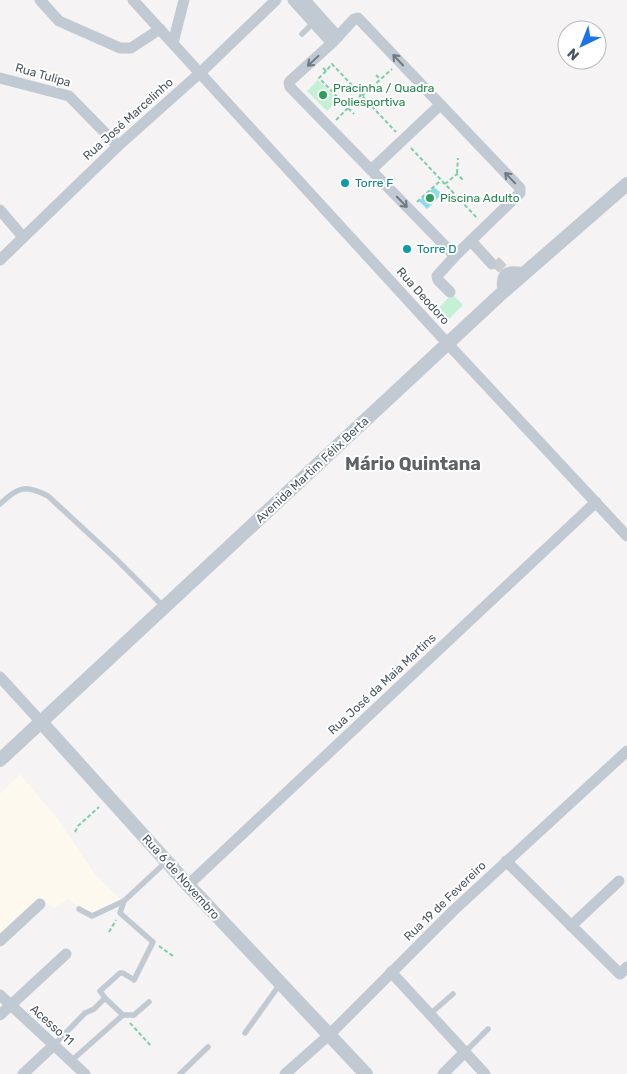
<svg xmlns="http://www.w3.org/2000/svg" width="627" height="1074" font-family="Rubik,sans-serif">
	<rect width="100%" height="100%" fill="#f5f3f3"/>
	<path fill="#fdf9ef" d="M20,774L58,819L95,874L121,900L92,916L68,899L55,908L37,900L0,935V794Z"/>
	<g fill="#c3f1d5">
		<path d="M318,80L338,100L327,111L307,91Z"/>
		<path d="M452,294L463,305L447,321L437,310Z"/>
	</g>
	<path fill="#90daee" d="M434,187L442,194L427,209L419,201Z"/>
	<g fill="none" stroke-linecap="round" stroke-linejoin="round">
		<path stroke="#caccce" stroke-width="11" stroke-dasharray="11 5.5" stroke-linecap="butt" d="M495,261L504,270"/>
		<g stroke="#7ad0a6" stroke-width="2" stroke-dasharray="4 2.5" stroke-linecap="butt">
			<path d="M323,68L326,71L332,64L396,132"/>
			<path d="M326,71L319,78L354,114"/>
			<path d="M376,75L380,79"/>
			<path d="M362,96L392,69"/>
			<path d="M336,120L361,95"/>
			<path d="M411,148L478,219"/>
			<path d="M457,173L458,158"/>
			<path d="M445,184L457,174L463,180"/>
			<path d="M417,202L441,180"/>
			<path d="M75,832L78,826L99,807"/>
			<path d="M109,932L116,920"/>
			<path d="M159,946L173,956"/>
			<path d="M130,1023L152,1047"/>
		</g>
		<g stroke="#c1cad2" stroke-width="5.5">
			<path d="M302,34L314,22"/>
			<path d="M0,504C18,487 25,484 48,496L115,558L164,607"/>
			<path d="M79,909L92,916L124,901"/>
			<path d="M430,1014L453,994"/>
			<path d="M123,1015H134L149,1002"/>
			<path d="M245,1033L280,984"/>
			<path d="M54,1045L85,1013L94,1009L105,998"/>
			<path d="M465,1052L488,1029"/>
			<path d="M71,1061L123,1015L105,998L100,991L120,973H123L134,980L153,942L120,913L124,901L167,861"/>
			<path d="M180,1074L208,1047"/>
		</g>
		<g stroke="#c1cad2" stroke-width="11">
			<path d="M40,0L59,21L120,48H131L160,29"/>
			<path d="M133,0L448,344L627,536"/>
			<path d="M293,0L332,43L290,81L289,83L290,87L455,256L520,193V188L358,18L354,19L332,43"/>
			<path d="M305,0L338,37"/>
			<path d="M173,43L184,0"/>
			<path d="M0,78L69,96L118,146"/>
			<path d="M371,170L440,105"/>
			<path d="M0,210L23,237"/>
			<path d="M471,241L492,264"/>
			<path d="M0,260L118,146L201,72L276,0"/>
			<path d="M450,292L438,280L437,276L455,256"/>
			<path d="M503,292C500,273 506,269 524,273"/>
			<path d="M0,677L41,722"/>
			<path d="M506,861L620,974L627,967"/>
			<path d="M188,885L596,502"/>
			<path d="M571,926L619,881"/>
			<path d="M0,941L40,904"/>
			<path d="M391,972L485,1074"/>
			<path d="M0,995L85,1074"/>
			<path d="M0,1015L66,954"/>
			<path d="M23,1074L54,1045"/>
			<path d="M285,1074L329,1035L454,910L627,751"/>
			<path d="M443,1074L465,1052"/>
		</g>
		<g stroke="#c1cad2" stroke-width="14">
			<path d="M41,722L188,885L366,1074"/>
			<path d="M0,760L503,292L627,184"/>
		</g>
	</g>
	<defs><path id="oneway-shaft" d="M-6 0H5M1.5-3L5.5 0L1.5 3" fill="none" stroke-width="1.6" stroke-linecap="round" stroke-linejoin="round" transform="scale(1.25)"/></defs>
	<g stroke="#6e7983">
		<use href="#oneway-shaft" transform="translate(398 60) rotate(-133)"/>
		<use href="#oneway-shaft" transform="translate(313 61) rotate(137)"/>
		<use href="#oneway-shaft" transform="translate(510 178) rotate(-134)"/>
		<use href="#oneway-shaft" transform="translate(402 202) rotate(46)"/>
	</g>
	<g fill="#2e9e5b" stroke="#fff" stroke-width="2">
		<circle cx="323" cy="95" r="5"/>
		<circle cx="430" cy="198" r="5"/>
	</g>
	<g fill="#0f9aa8" stroke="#fff" stroke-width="2">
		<circle cx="345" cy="183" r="5"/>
		<circle cx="407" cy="249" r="5"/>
	</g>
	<g text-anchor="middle" stroke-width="4" stroke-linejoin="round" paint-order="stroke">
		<g font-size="12" fill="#4a5661" stroke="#fff">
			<text transform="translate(43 75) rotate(16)" y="4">Rua Tulipa</text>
			<text transform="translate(128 119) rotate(-42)" y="4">Rua José Marcelinho</text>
			<text transform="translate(423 296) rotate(48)" y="4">Rua Deodoro</text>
			<text transform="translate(312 470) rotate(-43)" y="4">Avenida Martim Félix Berta</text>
			<text transform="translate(382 684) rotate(-43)" y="4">Rua José da Maia Martins</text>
			<text transform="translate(181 877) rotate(48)" y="4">Rua 6 de Novembro</text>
			<text transform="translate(445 901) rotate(-44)" y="4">Rua 19 de Fevereiro</text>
			<text transform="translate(52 1025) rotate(42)" y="4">Acesso 11</text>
		</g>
		<g font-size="12" fill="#27864d" stroke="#fff" text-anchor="start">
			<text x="333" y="92">Pracinha / Quadra<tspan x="333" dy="14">Poliesportiva</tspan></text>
			<text x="440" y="202">Piscina Adulto</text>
		</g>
		<g font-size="12" fill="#0d838f" stroke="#fff" text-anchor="start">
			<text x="355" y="187">Torre F</text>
			<text x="417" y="253">Torre D</text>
		</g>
		<g font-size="18" font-weight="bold" fill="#5f6368" stroke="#fff">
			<text x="413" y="470">Mário Quintana</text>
		</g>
	</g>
	<g transform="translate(582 45) rotate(223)"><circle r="24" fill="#ffffff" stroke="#b7bbc0"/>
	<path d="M0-4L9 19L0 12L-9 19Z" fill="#1a73e8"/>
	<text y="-8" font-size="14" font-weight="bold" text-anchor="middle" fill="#4a5661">N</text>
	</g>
</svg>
